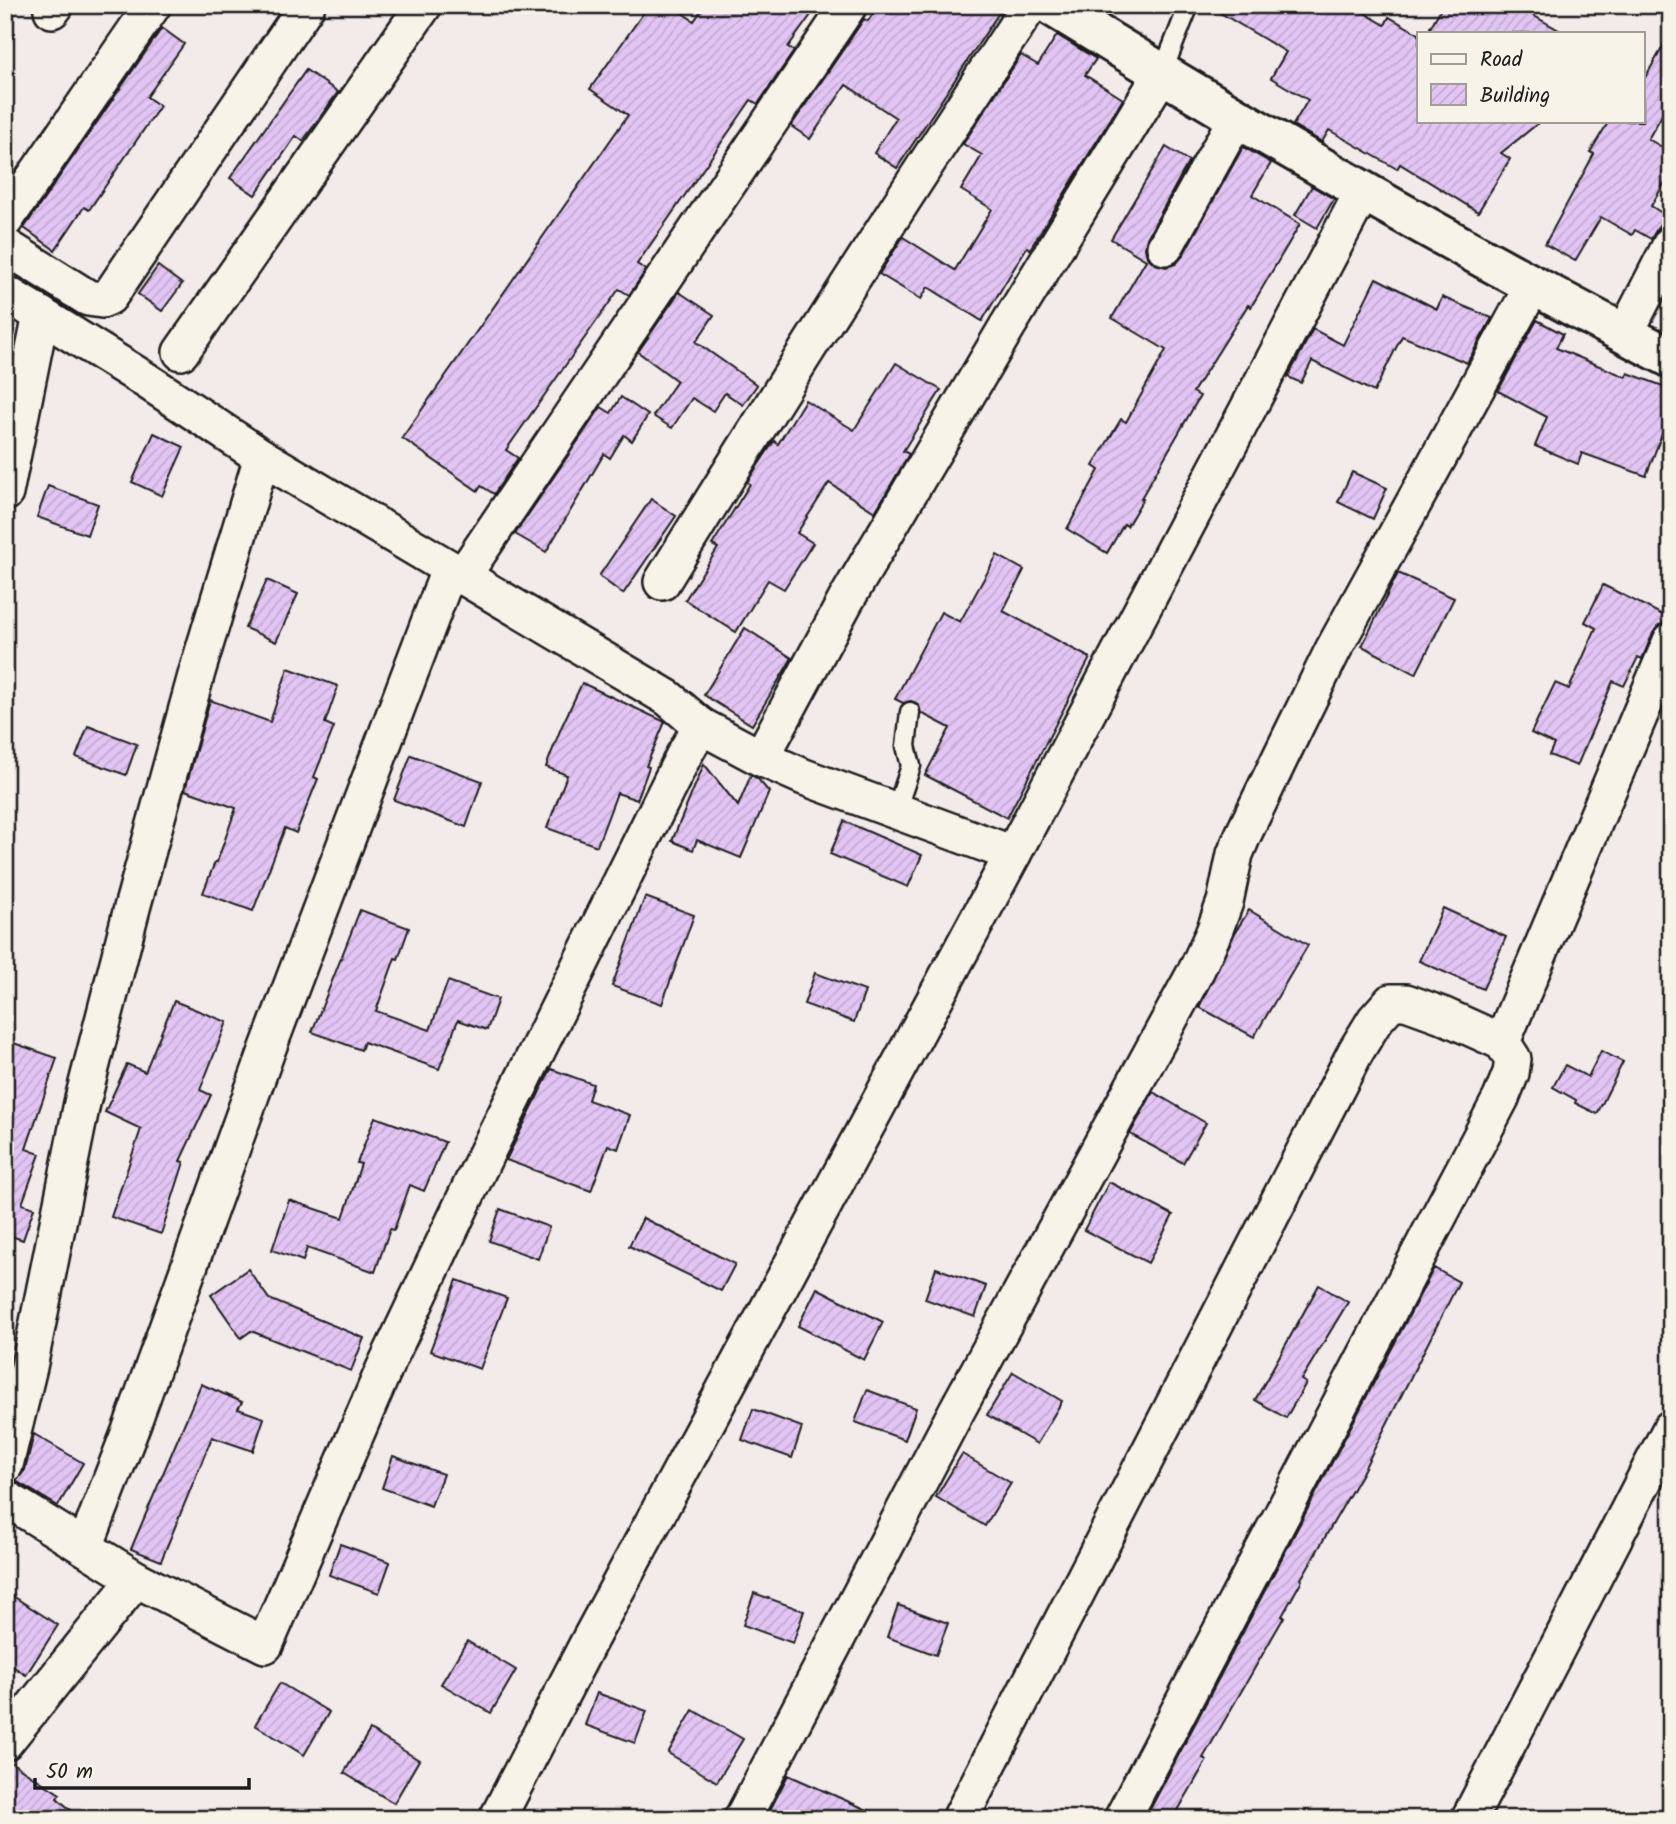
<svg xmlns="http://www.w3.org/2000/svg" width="1676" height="1824" font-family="Kalam,sans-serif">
	<defs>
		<pattern id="building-hatch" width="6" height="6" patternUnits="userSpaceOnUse" patternTransform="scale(1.75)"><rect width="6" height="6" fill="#e2c5f4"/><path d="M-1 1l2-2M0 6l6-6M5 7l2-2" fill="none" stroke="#c1a9d1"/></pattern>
	</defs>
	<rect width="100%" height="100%" fill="#f3eaea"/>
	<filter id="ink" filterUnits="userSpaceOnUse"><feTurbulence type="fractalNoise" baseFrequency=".0143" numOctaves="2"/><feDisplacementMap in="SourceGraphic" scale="14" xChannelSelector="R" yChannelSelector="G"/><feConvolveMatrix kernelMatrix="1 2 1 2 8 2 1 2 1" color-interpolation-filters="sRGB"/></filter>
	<g filter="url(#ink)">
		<g fill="url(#building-hatch)" stroke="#1c1c1c" stroke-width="2">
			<path d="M649,5H671L694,21L705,5H818L788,47L794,51L758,104L751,100L637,264L646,270L629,295L619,289L506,450L518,458L494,494L481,486L478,491L402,438L628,115L590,89Z"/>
			<path d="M879,5H1004L897,168L874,153L896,118L846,85L810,139L791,126L864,19L868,21Z"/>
			<path d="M1207,5H1351L1385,25L1389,17L1419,34V121H1541L1501,153L1510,159L1478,212L1400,164L1397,169L1329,130L1322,142L1293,125L1308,100L1271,78L1286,52Z"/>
			<path d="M1443,5H1515L1564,33H1427Z"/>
			<path d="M162,28L184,44L147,97L160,106L89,210L84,207L55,250L24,228Z"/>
			<path d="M1671,33V100L1648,139L1671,152V172L1651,206L1665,215L1651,239L1635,230L1632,235L1601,217L1575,261L1545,244L1594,154L1590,152L1609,121H1643V81Z"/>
			<path d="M1057,35L1096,59L1085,75L1123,99L1030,249L1027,247L982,321L928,287L921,299L879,274L903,237L955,270L992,209L961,190L982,155L963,144L1021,55L1038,65Z"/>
			<path d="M306,70L338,92L303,141L296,136L255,195L230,178Z"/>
			<path d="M1166,147L1189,161L1147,238L1145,248L1147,257L1155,264L1166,267L1176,264L1182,257L1243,147L1271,163L1252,195L1300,224L1251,307L1248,305L1193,392L1200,396L1141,498L1143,499L1127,526L1124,524L1107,553L1067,529L1099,470L1093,466L1121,419L1126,422L1166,350L1112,318L1146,260L1111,239Z"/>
			<path d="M1312,186L1334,199L1317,228L1295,215Z"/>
			<path d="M158,266L182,284L162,311L138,294Z"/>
			<path d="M1376,278L1437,309L1442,297L1492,318L1467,363L1402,336L1374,392L1312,361L1301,383L1288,377L1313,329L1343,345Z"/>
			<path d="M679,292L714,315L696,342L757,385L743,405L725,393L713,411L692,398L672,428L653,416L677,381L638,352Z"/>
			<path d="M1537,320L1563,334L1556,348L1626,377L1628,373L1671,389V410L1646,476L1582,453L1578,464L1535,446L1547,417L1498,391Z"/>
			<path d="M896,363L941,390L903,451L909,454L875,512L829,483L797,533L813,543L784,589L768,580L736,632L685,600L718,548L712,545L750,484L747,482L774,441L778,444L805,400L854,430Z"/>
			<path d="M621,397L648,415L632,441L624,435L610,458L604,454L546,552L515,534L601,407L611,413Z"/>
			<path d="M154,433L184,447L162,496L132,482Z"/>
			<path d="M1352,472L1387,488L1373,519L1338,502Z"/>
			<path d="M48,486L98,504L87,535L37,517Z"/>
			<path d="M651,499L676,516L623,594L599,576Z"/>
			<path d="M997,555L1024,570L1003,611L1090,658L1007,818L925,775L950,728L921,713L916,703L911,701L903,703L895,699L941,612L960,622Z"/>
			<path d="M1398,573L1454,598L1416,674L1362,646Z"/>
			<path d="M267,580L298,594L276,642L245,628Z"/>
			<path d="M1603,585L1671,619V621L1659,625L1653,633L1642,659L1638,657L1624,686L1613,681L1577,766L1549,755L1554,744L1531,733L1555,683L1569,689L1596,628L1585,622Z"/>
			<path d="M745,628L792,658L752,725L704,695Z"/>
			<path d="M288,668L338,686L325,723L334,727L314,777L318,779L296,833L285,828L253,911L203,893L215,862H217L236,808L185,790L210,700L270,722Z"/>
			<path d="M582,683L665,722L646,766L649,767L637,800L617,793L597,846L547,828L567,775L546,767L561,728Z"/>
			<path d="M88,726L137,744L126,775L76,757Z"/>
			<path d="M411,755L482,781L466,827L394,800Z"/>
			<path d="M704,764L738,806L751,775L758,779L769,792L741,858L697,840L693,850L672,841Z"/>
			<path d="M844,821L922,855L908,887L830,854Z"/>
			<path d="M645,897L694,915L662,1004L612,986Z"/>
			<path d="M1443,908L1506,937L1483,989L1419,961Z"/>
			<path d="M360,910L409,928L398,959L395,958L376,1011L430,1030L448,981L498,999L487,1030L458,1020L439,1069L364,1042L361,1050L312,1032Z"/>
			<path d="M1249,910L1308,945L1254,1037L1199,1007L1236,931Z"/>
			<path d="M815,973L865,991L854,1022L804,1004Z"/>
			<path d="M174,1001L227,1022L200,1090L211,1095L180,1161L184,1162L161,1234L111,1217L141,1129L105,1112L127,1064L145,1072Z"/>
			<path d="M5,1040L57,1058L26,1149L40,1154L22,1204L34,1208L23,1240L11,1236L9,1243L5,1242Z"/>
			<path d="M1601,1051L1623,1062L1597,1114L1575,1103L1576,1100L1553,1087L1565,1065L1588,1077Z"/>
			<path d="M551,1069L593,1084L588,1100L630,1115L618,1149L608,1145L591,1191L506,1160Z"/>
			<path d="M1153,1092L1206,1123L1183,1163L1130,1134Z"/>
			<path d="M375,1117L445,1142L424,1191L410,1185L394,1230L390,1229L375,1272L307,1248L303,1261L272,1250L289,1200L343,1218L361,1164L357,1163Z"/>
			<path d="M1109,1182L1173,1215L1148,1263L1084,1230Z"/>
			<path d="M500,1209L549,1227L538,1259L489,1241Z"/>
			<path d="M643,1218L735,1264L721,1291L629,1246Z"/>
			<path d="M936,1268L986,1286L975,1317L925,1299Z"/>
			<path d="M1434,1268L1459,1282L1362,1473L1301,1579L1302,1580L1282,1616L1284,1617L1203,1758L1207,1760L1173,1819H1145Z"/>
			<path d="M248,1269L269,1299L364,1338L351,1371L251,1331L241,1338L211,1295Z"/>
			<path d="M457,1280L507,1298L480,1369L430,1351Z"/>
			<path d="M1319,1285L1348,1302L1301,1380L1306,1383L1286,1418L1255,1400Z"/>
			<path d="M817,1288L883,1322L864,1360L798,1326Z"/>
			<path d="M1013,1372L1062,1401L1037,1444L987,1415Z"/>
			<path d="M201,1384L242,1402L238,1409L264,1418L253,1451L212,1437L161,1561L131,1549Z"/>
			<path d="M867,1390L916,1408L905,1440L855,1422Z"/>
			<path d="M753,1409L802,1427L792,1458L742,1440Z"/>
			<path d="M34,1434L83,1463L58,1506L16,1481L25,1470Z"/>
			<path d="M962,1454L1011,1483L985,1526L936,1497Z"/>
			<path d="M393,1456L443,1474L431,1506L382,1488Z"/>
			<path d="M340,1544L390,1562L379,1593L329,1575Z"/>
			<path d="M5,1591L58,1625L26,1675L5,1661Z"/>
			<path d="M754,1593L804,1611L793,1643L743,1625Z"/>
			<path d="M898,1605L948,1623L936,1655L887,1637Z"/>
			<path d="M467,1641L516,1670L491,1713L441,1684Z"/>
			<path d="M280,1683L329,1712L304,1755L255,1725Z"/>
			<path d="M597,1693L647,1711L635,1743L585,1725Z"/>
			<path d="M693,1710L743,1739L717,1782L668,1753Z"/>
			<path d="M370,1730L419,1760L394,1803L344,1773Z"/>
			<path d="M9,1761L60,1794L57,1798L81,1819H5V1762Z"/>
			<path d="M788,1775L888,1819H779L768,1814Z"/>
		</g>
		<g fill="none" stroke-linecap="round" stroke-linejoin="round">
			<defs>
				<g id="lane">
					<path d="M1162,73L1189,5"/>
					<path d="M896,811L911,766L906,746L910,712"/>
				</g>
				<g id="street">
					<path d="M52,10L56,5"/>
					<path d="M5,220L153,5"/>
					<path d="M5,246L88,298L102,300L109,297L307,5"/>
					<path d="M1165,247L1237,117"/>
					<path d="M5,293L41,315"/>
					<path d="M1625,334L1671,244"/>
					<path d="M181,352L424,5"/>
					<path d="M5,493L41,315L144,379L262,457L668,698L701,726"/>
					<path d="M462,577L849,5"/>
					<path d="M662,582C782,387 904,196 1030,5"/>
					<path d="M1013,854L804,777L761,758L846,600L1007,327L1162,73"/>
					<path d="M1502,1042L1671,641"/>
					<path d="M5,1465L29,1367L82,1103L132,908L197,672L262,457"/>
					<path d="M5,1498L136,1579L265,1645L384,1369L485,1156L684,755L701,726L761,758"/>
					<path d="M85,1547L130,1431L268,1048L449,570"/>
					<path d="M5,1742L136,1579"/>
					<path d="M497,1819L589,1641L1013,854L1363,191"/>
					<path d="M742,1819L956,1412L1197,969L1214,932L1225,902L1235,854L1243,835L1282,754L1333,650L1532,287"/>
					<path d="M960,1819L1356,1051L1375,1020L1391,1002H1406L1442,1015L1502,1042L1513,1059L1511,1073L1501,1098L1122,1819"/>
					<path d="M1469,1819L1671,1428"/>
				</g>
				<path id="secondary" d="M1050,5C1253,130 1459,249 1671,358"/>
			</defs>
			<use href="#lane" stroke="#1c1c1c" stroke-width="23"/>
			<use href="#street" stroke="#1c1c1c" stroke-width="40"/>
			<use href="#secondary" stroke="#1c1c1c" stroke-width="44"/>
			<use href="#lane" stroke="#f7f3e8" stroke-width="18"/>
			<use href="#street" stroke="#f7f3e8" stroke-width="35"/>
			<use href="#secondary" stroke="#f7f3e8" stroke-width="38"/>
		</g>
	</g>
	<rect width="1676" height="1824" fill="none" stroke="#f7f3e8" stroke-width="28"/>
	<rect x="14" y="14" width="1648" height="1796" fill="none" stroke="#1c1c1c" stroke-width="2.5" filter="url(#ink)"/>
	<rect x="1417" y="32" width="228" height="91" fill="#f7f3e8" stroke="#9f9d96" stroke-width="2"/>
	<rect x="1431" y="54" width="35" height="10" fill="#f7f3e8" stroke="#9f9d96" stroke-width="2"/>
	<text x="1480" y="66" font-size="21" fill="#1c1c1c">Road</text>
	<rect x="1431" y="84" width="35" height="21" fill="url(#building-hatch)" stroke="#9f9d96" stroke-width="2"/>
	<text x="1480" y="102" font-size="21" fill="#1c1c1c">Building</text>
	<path d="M35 1778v10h214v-10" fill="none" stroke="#1c1c1c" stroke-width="3.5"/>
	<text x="46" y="1778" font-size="21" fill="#1c1c1c" stroke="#f7f3e8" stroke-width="5" paint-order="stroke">50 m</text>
</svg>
